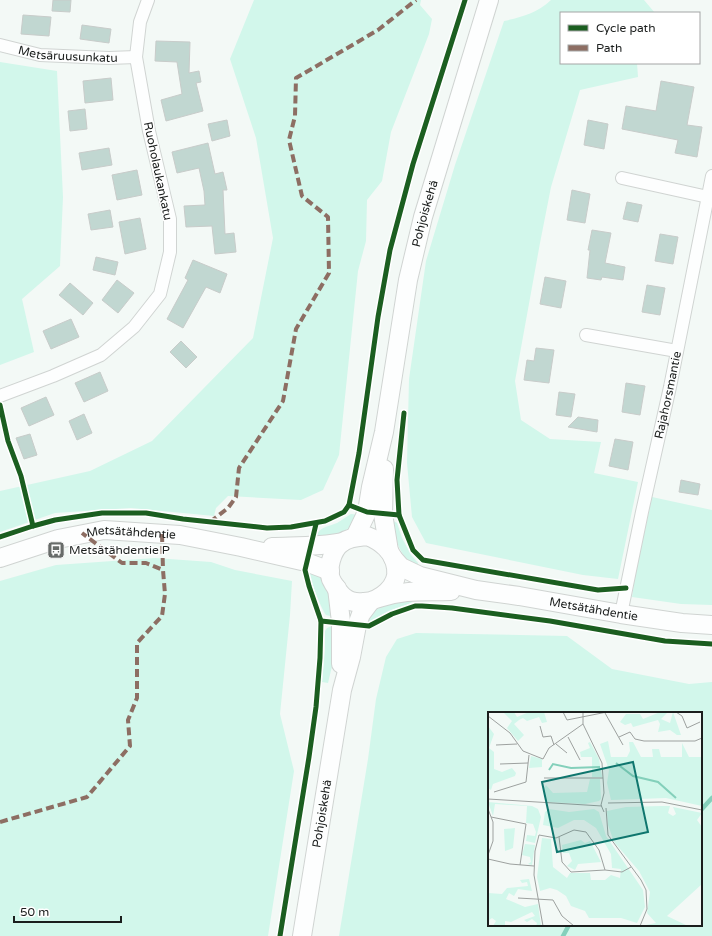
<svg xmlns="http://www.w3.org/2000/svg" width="712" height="936" font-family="'Varela Round',sans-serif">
	<rect width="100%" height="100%" fill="#f3f9f6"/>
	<g fill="#d2f7eb" fill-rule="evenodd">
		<path d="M254,0H421L420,5L432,19L429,34L391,132L382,181L367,200L366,241L358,271L339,455L323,490L301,500L228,496L216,508L214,516L131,508L55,513L0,532V491L90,471L152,441L253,338L273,238L256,138L230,59Z"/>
		<path d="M551,0H644L655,13H561V63H637L638,77L580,90L551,187L540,243L515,381L521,420L550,439L601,442L594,473L638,482L618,579L583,575L426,543L412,517L407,463L409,379L426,261L455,165L504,21C522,17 537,13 551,0Z"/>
		<path d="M0,62L57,71L63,197L60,266L22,299L34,352L0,365Z"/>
		<path d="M652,497L712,510V605L681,604L632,597L635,577Z"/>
		<path d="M351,514L360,515L354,525L344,531L336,534L315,539C320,526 325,528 337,523C342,520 346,517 351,514Z"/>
		<path d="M390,519L397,523L402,538L411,555L418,563L417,568C398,555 396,539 390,519Z"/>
		<path d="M155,558L211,562L235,570L292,581L290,615L280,714L294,771L268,936H0V581L56,565Z"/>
		<path d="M309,572C312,573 316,574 318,576C327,581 332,607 334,617L326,615C321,608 311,582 309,572Z"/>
		<path d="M413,598L412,602C404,607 393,608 385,613C378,616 372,622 364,622L375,610L397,601Z"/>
		<path d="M332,626L333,662L328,683L322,682L325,650V631L327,628Z"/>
		<path d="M416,633L567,636L612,669L689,684L712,682V936H339L368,759L376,699L386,657L397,639ZM489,713H701V925H489Z"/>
	</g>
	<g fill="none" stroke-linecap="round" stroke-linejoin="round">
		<g stroke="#84d0bb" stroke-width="4.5">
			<path d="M701,810L712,798"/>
			<path d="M563,936L569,925"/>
		</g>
	</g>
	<g fill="#c1d7d1" stroke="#c8ccca">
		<path d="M53,0H71L70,12L52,11Z"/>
		<path d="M23,15L51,17L49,36L21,34Z"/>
		<path d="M82,25L111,29L109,43L80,39Z"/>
		<path d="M156,41L190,42L189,73L199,71L201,82L196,83L203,111L166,121L161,100L182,94L177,62L155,61Z"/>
		<path d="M111,78L113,100L85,103L83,81Z"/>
		<path d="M661,81L694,87L687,125L702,127L697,157L675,153L678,140L622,129L626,106L656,111Z"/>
		<path d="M85,109L87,129L70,131L68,111Z"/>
		<path d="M227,120L230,136L212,141L208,124Z"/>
		<path d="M588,120L608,124L604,149L584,145Z"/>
		<path d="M208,143L215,174L223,172L227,190H223L225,234L234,233L236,252L215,254L212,226L186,227L184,206L205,205L204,191L199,168L177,173L172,152Z"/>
		<path d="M109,148L112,165L82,170L79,153Z"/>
		<path d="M137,170L142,195L117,200L112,175Z"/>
		<path d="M572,190L590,194L585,223L567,220Z"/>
		<path d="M627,202L642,205L638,222L623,219Z"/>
		<path d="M110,210L113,227L91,230L88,214Z"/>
		<path d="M140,218L146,249L125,254L119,222Z"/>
		<path d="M592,230L611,233L605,263L625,267L623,280L602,277L601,280L587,278L590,250H588Z"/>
		<path d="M660,234L678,237L673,264L655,261Z"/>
		<path d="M96,257L118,262L115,275L93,270Z"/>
		<path d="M193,260L227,274L220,293L206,287L183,328L167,319L188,280L185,278Z"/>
		<path d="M545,277L566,281L561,308L540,304Z"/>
		<path d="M117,280L134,293L118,313L102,300Z"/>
		<path d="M70,283L93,303L83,315L59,295Z"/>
		<path d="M647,285L665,288L660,315L642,312Z"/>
		<path d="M71,319L79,337L51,349L43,331Z"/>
		<path d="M181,341L197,357L186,368L170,352Z"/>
		<path d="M536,348L554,350L549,383L524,380L527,360L534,361Z"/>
		<path d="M100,372L108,391L84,402L75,383Z"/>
		<path d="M626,383L645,386L640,415L622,412Z"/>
		<path d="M559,392L575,394L571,417L556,415Z"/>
		<path d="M46,397L54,415L29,426L21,408Z"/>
		<path d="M84,414L92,433L77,440L69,421Z"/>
		<path d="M578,417L598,420L597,432L568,427Z"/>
		<path d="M30,434L37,455L24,459L16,438Z"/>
		<path d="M615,439L633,442L628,470L609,466Z"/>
		<path d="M681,480L700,484L698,495L679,492Z"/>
	</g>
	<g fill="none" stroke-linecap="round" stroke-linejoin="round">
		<defs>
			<g id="street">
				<path id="s1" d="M0,45L40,55L109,58L136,57"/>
				<path d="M622,178L708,197"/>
				<path d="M586,335L677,351"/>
				<path d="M0,396L53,376L101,355L134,327L160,294L170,252V219L149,131L136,57L140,22L148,0"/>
				<path id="s2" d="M621,614L642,512L670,387L712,176"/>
			</g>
			<g id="secondary">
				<path d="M384,469L383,514L389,551"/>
				<path d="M367,536C381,541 394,552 396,568C399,586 380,601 364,602C357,603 350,602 344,597C340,594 336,588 333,583C325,571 332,549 343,542C350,537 359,537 367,536Z"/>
				<path id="s3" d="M355,537L367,512L371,487L384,432L408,280L423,217L489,0"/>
				<path d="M272,547C296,546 319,547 343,542"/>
				<path id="s4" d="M0,558L58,539L104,530L180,535L241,547L306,562L330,571"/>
				<path id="s5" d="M393,558L401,567L420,576L476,590L519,596L621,614L682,623L712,625"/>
				<path d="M337,588L341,622V664"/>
				<path d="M379,598C407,589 423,592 451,591"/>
				<path id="s6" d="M302,936L342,690L351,657L357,625L361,614L370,602"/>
			</g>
		</defs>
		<use href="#street" stroke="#d0d4d2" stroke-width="14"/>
		<use href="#secondary" stroke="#d0d4d2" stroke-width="20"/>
		<use href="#street" stroke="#fdfefe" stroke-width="12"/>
		<use href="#secondary" stroke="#fdfefe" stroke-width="18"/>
		<g stroke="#8d6e63" stroke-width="4" stroke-dasharray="8 4" stroke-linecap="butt">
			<path d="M210,522L228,508L236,497L239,468L283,401L296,329L329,273L328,217L302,196L289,140L295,116L296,78L378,30L416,0"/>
			<path d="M162,534L163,570"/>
			<path d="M0,822L87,797L130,746L128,720L137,698V643L162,616L165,594L163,570L146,563H122L82,533"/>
		</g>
		<defs>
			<g id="cycleway">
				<path d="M0,405L8,441L21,476L33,526"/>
				<path d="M404,413L397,480L399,515L413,550L423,560L598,590L626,588"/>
				<path d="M349,505L367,512L399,515"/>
				<path d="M0,537L33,526L55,520L102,513H146L183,519L267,528L291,527L325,521L344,512L349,505L359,453L378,317L390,250L413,164L465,0"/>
				<path d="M321,621L369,626L392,614L415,606H422L452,608L550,621L665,641L712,644"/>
				<path d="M280,936L309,757L316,707L320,658L321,621L309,586L305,570L316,524"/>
			</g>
		</defs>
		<use href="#cycleway" stroke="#fff" stroke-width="8"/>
		<use href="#cycleway" stroke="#1b5e20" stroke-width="5"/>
	</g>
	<defs>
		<symbol id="bus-square" viewBox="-11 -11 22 22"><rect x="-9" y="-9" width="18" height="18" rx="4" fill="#676b69" stroke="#fff"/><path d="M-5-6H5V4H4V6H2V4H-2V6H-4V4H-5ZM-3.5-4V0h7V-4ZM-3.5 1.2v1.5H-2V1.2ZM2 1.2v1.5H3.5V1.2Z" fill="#fff"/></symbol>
	</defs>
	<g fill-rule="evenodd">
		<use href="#bus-square" x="46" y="540" width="20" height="20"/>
	</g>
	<g text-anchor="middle" stroke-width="3" stroke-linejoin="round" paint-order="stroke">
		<g font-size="12" fill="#1b1e1d" stroke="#fff">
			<text dy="4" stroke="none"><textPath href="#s1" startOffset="69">Metsäruusunkatu</textPath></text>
			<text transform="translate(158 171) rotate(78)" y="4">Ruoholaukankatu</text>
			<text dy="4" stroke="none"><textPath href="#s3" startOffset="332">Pohjoiskehä</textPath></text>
			<text dy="4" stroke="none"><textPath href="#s2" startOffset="224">Rajahorsmantie</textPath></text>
			<text dy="4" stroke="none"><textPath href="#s4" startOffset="135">Metsätähdentie</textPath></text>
			<text dy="4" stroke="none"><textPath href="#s5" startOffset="210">Metsätähdentie</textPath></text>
			<text dy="4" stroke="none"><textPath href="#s6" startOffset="124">Pohjoiskehä</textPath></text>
		</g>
		<g font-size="12" fill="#1b1e1d" stroke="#fff" text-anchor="start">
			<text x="69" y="554">Metsätähdentie P</text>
		</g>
	</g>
	<g transform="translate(488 712)">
		<rect width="214" height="214" fill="#f3f9f6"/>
		<path d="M26,0L29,5L41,0H56L59,10L54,11L51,5L39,9L35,6L31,8L26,12L36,23L30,29L19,16L24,9L16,1ZM172,0H180L173,7L182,11L185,0L193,23H189L182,18L170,20L172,12L170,8L145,15L143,11L137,13L132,10L138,2H152L155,7ZM0,14L6,22L1,36L6,40V57L14,60L24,56L28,61L27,64L5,72L3,78L0,76ZM120,29L123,45H139L142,39L141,30H145L153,45H165L164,37H171L173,45H194V31L201,45H213L214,43V94L178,86L123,88L119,71L121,58L112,32ZM102,30L111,47L114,65H104V45H93L92,40L102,36L100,31ZM43,44L54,47V55L41,56ZM102,67H112L113,87L111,89L97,92L60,90L56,85L55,77L58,73L65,81L99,80ZM0,90L44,94L50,97L53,105L47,131L38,129L39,123L47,124L48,120L45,112L38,111L39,94L7,92L5,104ZM173,94H182L180,101L185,104L188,102L185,95L214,101L209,108L214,115V172L179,204L200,214H153L168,211L159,201L162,180L151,159L126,130L120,113L119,99L138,95ZM61,97L81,100L106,97L111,100L118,124L155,178L157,195L149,211L133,206H101L97,199L83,194L78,184L69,178L62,176L52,179L49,165L54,126L63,127L65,155L79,166L82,161H102L103,168H117L123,163L132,166L133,157L124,156L123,142L108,116L96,108H86L70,116L55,113L57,100ZM27,116L25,136L17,139L16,117ZM93,128L97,131L102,129L113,150L90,152L87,158L79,154L84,149L81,141H75L74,133ZM37,132L47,133L44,153L40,152L43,150L42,145L34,143ZM41,167L44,179L30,177L26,184L21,181L18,187L37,195L50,192L53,214H48L49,211L44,207L39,210L36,208L47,204L44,200L23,210L17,209V214H5L8,209L4,206L0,209V181L14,182L19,176L40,174L39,170L34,171L32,168Z" fill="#d2f7eb"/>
		<path fill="none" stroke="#84d0bb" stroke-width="2" d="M128,51L145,64L170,70L188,86M61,58L65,52L83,56L112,55"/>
		<path fill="none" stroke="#9da19f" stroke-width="1" d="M75,0L79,8L119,0M95,0V12L114,51L116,81L113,93L116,100M188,0L194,4L199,16L212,10M117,1L135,33M0,4L22,21L35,39L55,47L61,36L95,12M52,14L55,25L63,24L66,33M80,25L92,48M131,25L142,20L147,27L156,29H207L214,26M68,32L79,41M8,33L29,32M12,52L40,51M56,66H115M6,80L38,70L41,43M0,87L114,94M120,91L174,90L214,98M118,96L120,123L153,168L158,178L159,197L152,214M0,97L5,110V129L0,143M3,105L38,112L32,153M71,125L74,150L83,160L117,158L134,160L143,155M0,147L22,152L46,154M30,186L65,188L74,204L86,214M55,214L46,163L47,139L51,123L68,126L86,118L98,120L111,138L117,158"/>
		<path fill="#0f766e" fill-opacity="0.15" stroke="#0f766e" stroke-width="2" d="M145,50L160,120L69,140L54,70Z"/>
		<rect width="214" height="214" fill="none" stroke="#1b1e1d" stroke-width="2"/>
	</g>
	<rect x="560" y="12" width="140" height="52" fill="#ffffff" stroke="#a4a5a5"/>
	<rect x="568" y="25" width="20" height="6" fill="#1b5e20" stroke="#a4a5a5"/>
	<text x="596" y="32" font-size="12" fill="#1b1e1d">Cycle path</text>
	<rect x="568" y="45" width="20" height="6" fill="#8d6e63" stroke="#a4a5a5"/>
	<text x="596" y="52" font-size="12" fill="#1b1e1d">Path</text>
	<path d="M14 916v6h107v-6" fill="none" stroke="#1b1e1d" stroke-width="2"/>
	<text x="20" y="916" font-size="12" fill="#1b1e1d" stroke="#ffffff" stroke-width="3" paint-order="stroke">50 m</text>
</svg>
